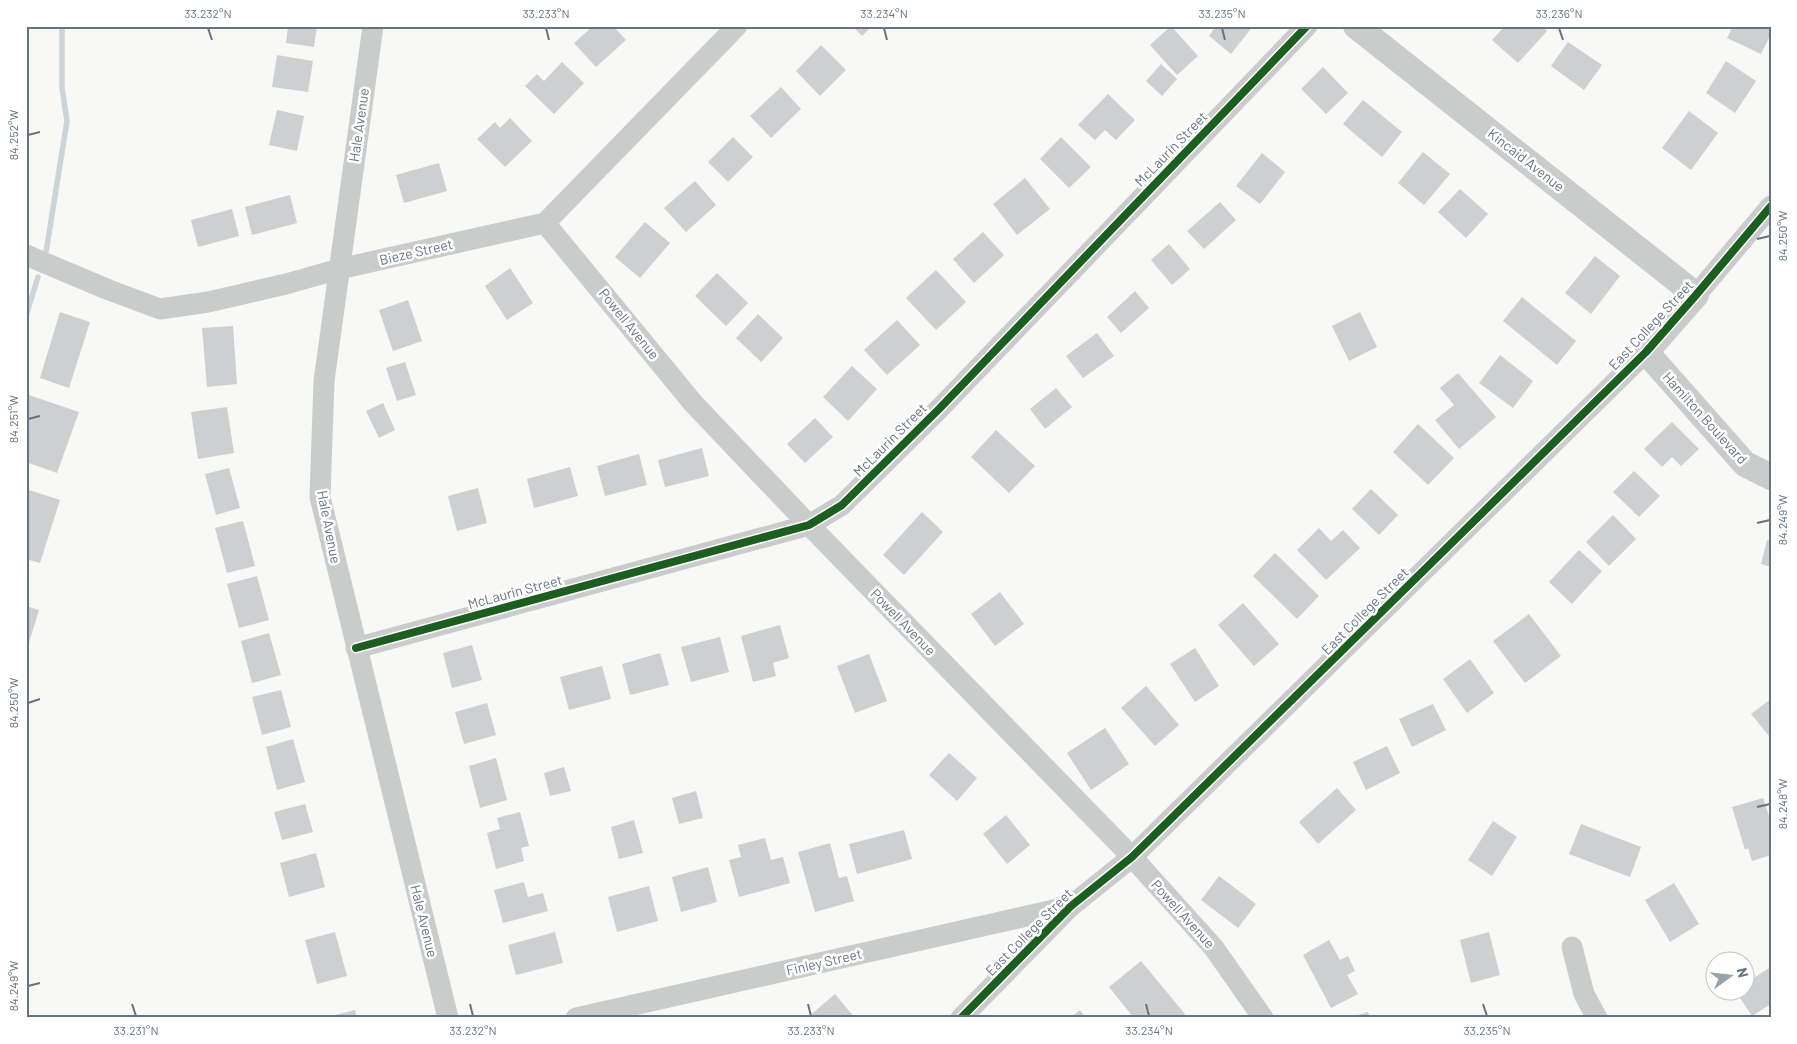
<svg xmlns="http://www.w3.org/2000/svg" width="1797" height="1044" font-family="Barlow,sans-serif">
	<rect width="100%" height="100%" fill="#f8f8f7"/>
	<g fill="none" stroke-linecap="round" stroke-linejoin="round">
		<g stroke="#cdd4d7" stroke-width="5.5">
			<path d="M46,252L67,121L62,88V26"/>
			<path d="M26,316L38,277"/>
		</g>
	</g>
	<g fill="#cecfd0">
		<path d="M288,26H317L314,47L286,43Z"/>
		<path d="M593,26H613L626,40L596,67L574,43Z"/>
		<path d="M852,26H872L862,36Z"/>
		<path d="M1171,26L1198,56L1177,75L1150,45Z"/>
		<path d="M1216,26H1253L1231,54L1209,36Z"/>
		<path d="M1505,26H1542L1547,31L1518,63L1492,40Z"/>
		<path d="M1733,26H1771V34L1761,54L1727,38Z"/>
		<path d="M1568,42L1602,65L1584,90L1551,66Z"/>
		<path d="M821,45L846,70L820,96L796,71Z"/>
		<path d="M277,55L313,61L308,92L272,87Z"/>
		<path d="M1726,61L1756,81L1735,113L1706,93Z"/>
		<path d="M562,62L584,83L554,114L525,86L537,74L544,81Z"/>
		<path d="M1161,64L1177,79L1162,96L1146,81Z"/>
		<path d="M1323,67L1348,93L1326,114L1301,89Z"/>
		<path d="M781,87L801,109L771,138L750,116Z"/>
		<path d="M1108,94L1135,120L1116,140L1105,130L1095,140L1078,125Z"/>
		<path d="M1363,100L1402,132L1382,157L1343,124Z"/>
		<path d="M277,110L304,116L297,151L269,145Z"/>
		<path d="M1689,111L1718,133L1691,170L1662,148Z"/>
		<path d="M510,118L532,141L505,167L477,139L495,122L500,128Z"/>
		<path d="M733,137L753,157L728,182L708,162Z"/>
		<path d="M1061,137L1091,167L1069,188L1040,159Z"/>
		<path d="M1423,152L1450,174L1424,205L1398,183Z"/>
		<path d="M1262,153L1285,172L1260,204L1236,186Z"/>
		<path d="M439,163L447,191L404,203L396,175Z"/>
		<path d="M1025,178L1050,209L1017,235L993,204Z"/>
		<path d="M695,181L716,205L686,232L664,208Z"/>
		<path d="M1460,189L1488,214L1466,238L1438,212Z"/>
		<path d="M290,195L297,223L252,235L245,207Z"/>
		<path d="M1220,202L1236,220L1204,249L1187,231Z"/>
		<path d="M232,209L239,236L198,247L191,220Z"/>
		<path d="M645,222L670,243L640,278L615,257Z"/>
		<path d="M983,232L1004,255L974,283L953,259Z"/>
		<path d="M1169,244L1190,269L1172,285L1151,260Z"/>
		<path d="M1595,256L1620,276L1591,314L1565,293Z"/>
		<path d="M510,268L533,303L507,320L485,286Z"/>
		<path d="M936,270L966,302L936,330L906,298Z"/>
		<path d="M717,273L748,303L726,326L695,296Z"/>
		<path d="M1135,291L1149,308L1121,333L1107,317Z"/>
		<path d="M1522,297L1576,341L1557,365L1503,321Z"/>
		<path d="M408,300L422,341L393,351L379,310Z"/>
		<path d="M60,312L90,322L69,388L40,378Z"/>
		<path d="M1360,312L1377,347L1349,361L1332,326Z"/>
		<path d="M758,314L783,338L761,362L736,338Z"/>
		<path d="M897,320L920,345L887,375L864,350Z"/>
		<path d="M233,326L237,384L207,387L202,328Z"/>
		<path d="M1097,333L1114,356L1083,378L1066,356Z"/>
		<path d="M1500,355L1533,381L1513,408L1479,383Z"/>
		<path d="M405,362L416,395L397,401L386,368Z"/>
		<path d="M852,366L877,389L848,421L823,397Z"/>
		<path d="M1458,373L1496,417L1459,449L1435,420L1454,405L1440,388Z"/>
		<path d="M1056,388L1072,407L1045,429L1030,409Z"/>
		<path d="M26,394L79,412L57,473L26,462Z"/>
		<path d="M383,403L395,430L379,438L366,411Z"/>
		<path d="M227,407L234,453L198,459L191,412Z"/>
		<path d="M815,418L833,437L805,463L787,444Z"/>
		<path d="M1672,422L1699,449L1681,466L1672,457L1662,467L1644,449Z"/>
		<path d="M1418,424L1454,458L1428,485L1393,452Z"/>
		<path d="M996,430L1035,466L1009,493L971,457Z"/>
		<path d="M702,448L709,476L665,487L658,460Z"/>
		<path d="M639,454L647,485L605,496L597,466Z"/>
		<path d="M570,467L578,496L534,508L527,479Z"/>
		<path d="M229,468L240,508L216,515L205,474Z"/>
		<path d="M1634,471L1660,496L1639,517L1613,492Z"/>
		<path d="M478,488L487,523L457,531L448,496Z"/>
		<path d="M26,489L60,500L40,563L26,559Z"/>
		<path d="M1371,489L1398,515L1379,535L1352,509Z"/>
		<path d="M922,512L943,532L904,575L883,555Z"/>
		<path d="M1613,515L1636,539L1609,566L1586,542Z"/>
		<path d="M243,521L255,566L227,573L215,528Z"/>
		<path d="M1319,528L1331,541L1343,530L1360,548L1326,580L1297,550Z"/>
		<path d="M1767,540L1771,541V567L1761,564Z"/>
		<path d="M1579,550L1602,571L1572,604L1549,582Z"/>
		<path d="M1275,553L1319,596L1297,619L1253,576Z"/>
		<path d="M257,576L269,620L239,628L227,584Z"/>
		<path d="M1000,592L1024,624L995,646L971,614Z"/>
		<path d="M1243,603L1279,644L1254,666L1218,625Z"/>
		<path d="M26,606L39,610L27,649L26,648Z"/>
		<path d="M1529,614L1561,656L1525,683L1493,641Z"/>
		<path d="M780,625L789,658L773,663L776,676L753,682L741,636Z"/>
		<path d="M269,633L281,675L252,683L241,641Z"/>
		<path d="M720,637L729,672L691,682L681,647Z"/>
		<path d="M472,645L482,680L452,688L443,653Z"/>
		<path d="M1195,648L1219,686L1195,702L1170,664Z"/>
		<path d="M660,653L669,685L630,695L622,664Z"/>
		<path d="M869,654L887,701L855,713L837,666Z"/>
		<path d="M1470,659L1494,693L1467,713L1443,679Z"/>
		<path d="M602,666L611,699L569,710L560,677Z"/>
		<path d="M1146,686L1179,725L1155,746L1121,708Z"/>
		<path d="M281,690L291,727L262,735L252,697Z"/>
		<path d="M1771,699V735L1769,736L1751,714Z"/>
		<path d="M487,703L496,735L464,744L455,712Z"/>
		<path d="M1433,704L1446,730L1412,747L1399,719Z"/>
		<path d="M1105,728L1129,764L1091,790L1067,753Z"/>
		<path d="M293,739L305,782L277,790L266,747Z"/>
		<path d="M1387,746L1400,773L1366,790L1353,762Z"/>
		<path d="M949,753L977,778L957,801L929,775Z"/>
		<path d="M496,758L507,800L480,808L469,766Z"/>
		<path d="M564,767L571,791L550,796L544,773Z"/>
		<path d="M1337,788L1356,810L1318,844L1299,822Z"/>
		<path d="M696,791L703,818L679,824L672,798Z"/>
		<path d="M1763,798L1771,822V855L1752,861L1748,848L1745,850L1732,807Z"/>
		<path d="M305,804L313,832L282,840L274,812Z"/>
		<path d="M520,812L529,846L521,848L524,861L496,869L487,833L500,829L497,818Z"/>
		<path d="M1006,815L1030,845L1007,864L983,834Z"/>
		<path d="M634,820L643,853L619,859L611,827Z"/>
		<path d="M1493,821L1517,837L1492,876L1468,860Z"/>
		<path d="M1581,824L1641,847L1630,877L1569,854Z"/>
		<path d="M904,830L912,859L857,874L849,844Z"/>
		<path d="M765,838L771,860L783,857L790,883L739,897L729,860L741,857L738,845Z"/>
		<path d="M830,843L839,878L847,876L854,901L815,912L798,852Z"/>
		<path d="M316,853L325,887L289,897L280,863Z"/>
		<path d="M708,867L717,902L681,912L672,877Z"/>
		<path d="M1219,876L1256,904L1238,928L1201,900Z"/>
		<path d="M524,882L528,897L543,893L548,911L503,923L494,890Z"/>
		<path d="M1674,883L1699,924L1670,942L1645,900Z"/>
		<path d="M649,886L658,921L617,932L608,897Z"/>
		<path d="M335,932L347,976L317,984L305,940Z"/>
		<path d="M555,932L563,963L516,975L508,945Z"/>
		<path d="M1489,932L1500,975L1471,983L1460,940Z"/>
		<path d="M1329,940L1340,960L1348,956L1355,971L1347,975L1358,994L1331,1008L1303,955Z"/>
		<path d="M1141,961L1185,1014L1181,1018H1134L1109,987Z"/>
		<path d="M1771,967V1004L1752,1016L1736,992H1744V984Z"/>
		<path d="M835,994L855,1018H807Z"/>
		<path d="M355,1010L357,1018H327V1017Z"/>
		<path d="M1080,1010L1086,1018H1070Z"/>
		<path d="M1368,1012L1370,1018H1351V1017Z"/>
	</g>
	<g fill="none" stroke-linecap="round" stroke-linejoin="round">
		<g stroke="#cacccc" stroke-width="21">
			<path d="M373,26L324,381L320,497L448,1018"/>
			<path d="M545,223L693,403L809,525L1132,857L1214,948L1263,1018"/>
			<path d="M26,255L109,290L160,309L208,302L286,284L339,269L545,223L737,26"/>
			<path d="M1696,295L1771,206"/>
			<path d="M356,648L809,525L842,505L939,409L1307,26"/>
			<path d="M1572,947L1584,994L1597,1018"/>
			<path d="M576,1018L1071,906"/>
			<path d="M961,1018L1071,906L1132,857L1646,352"/>
		</g>
		<path stroke="#cacccc" stroke-width="26" d="M1356,26L1696,295L1646,352L1745,464L1771,477"/>
		<defs>
			<g id="cycleway">
				<path d="M356,648L809,525L842,505L939,409L1307,26"/>
				<path d="M961,1018L1071,906L1132,857L1646,352L1696,295L1771,206"/>
			</g>
		</defs>
		<use href="#cycleway" stroke="#fff" stroke-width="11"/>
		<use href="#cycleway" stroke="#1b5e20" stroke-width="8"/>
	</g>
	<path fill="none" stroke="#657480" stroke-width="2" d="M208,28L212,40M546,28L549,40M884,28L887,40M1222,28L1225,40M1559,28L1563,40M28,135L40,132M1757,239L1770,236M28,419L40,416M1757,523L1770,520M28,703L40,699M1757,807L1770,804M28,986L40,983M132,1004L136,1016M470,1004L473,1016M808,1004L811,1016M1146,1004L1149,1016M1483,1004L1487,1016"/>
	<g text-anchor="middle" stroke-width="5" stroke-linejoin="round" paint-order="stroke">
		<g font-size="14" fill="#657480" stroke="#fff">
			<text transform="translate(359 125) rotate(-82)" y="5">Hale Avenue</text>
			<text transform="translate(1171 149) rotate(-46)" y="5">McLaurin Street</text>
			<text transform="translate(1526 160) rotate(38)" y="5">Kincaid Avenue</text>
			<text transform="translate(416 252) rotate(-13)" y="5">Bieze Street</text>
			<text transform="translate(629 324) rotate(51)" y="5">Powell Avenue</text>
			<text transform="translate(1651 325) rotate(-47)" y="5">East College Street</text>
			<text transform="translate(1705 418) rotate(48)" y="5">Hamilton Boulevard</text>
			<text transform="translate(890 440) rotate(-45)" y="5">McLaurin Street</text>
			<text transform="translate(329 527) rotate(79)" y="5">Hale Avenue</text>
			<text transform="translate(515 592) rotate(-15)" y="5">McLaurin Street</text>
			<text transform="translate(1365 611) rotate(-45)" y="5">East College Street</text>
			<text transform="translate(903 622) rotate(46)" y="5">Powell Avenue</text>
			<text transform="translate(1183 914) rotate(48)" y="5">Powell Avenue</text>
			<text transform="translate(424 921) rotate(76)" y="5">Hale Avenue</text>
			<text transform="translate(1029 932) rotate(-45)" y="5">East College Street</text>
			<text transform="translate(824 962) rotate(-13)" y="5">Finley Street</text>
		</g>
	</g>
	<rect width="1797" height="1044" fill="none" stroke="#ffffff" stroke-width="55"/>
	<g transform="translate(1730 976) rotate(75)"><circle r="24" fill="#ffffff" stroke="#c1c7cc"/>
	<path d="M0-4L9 19L0 12L-9 19Z" fill="#98a2aa"/>
	<text y="-8" font-size="14" font-weight="bold" text-anchor="middle" fill="#657480">N</text>
	</g>
	<rect x="28" y="28" width="1742" height="988" fill="none" stroke="#657480" stroke-width="2"/>
	<g font-size="12" text-anchor="middle" fill="#657480">
		<text x="208" y="18">33.232°N</text>
		<text x="546" y="18">33.233°N</text>
		<text x="884" y="18">33.234°N</text>
		<text x="1222" y="18">33.235°N</text>
		<text x="1559" y="18">33.236°N</text>
		<text transform="translate(14 135) rotate(-90)" y="4">84.252°W</text>
		<text transform="translate(1783 236) rotate(-90)" y="4">84.250°W</text>
		<text transform="translate(14 419) rotate(-90)" y="4">84.251°W</text>
		<text transform="translate(1783 520) rotate(-90)" y="4">84.249°W</text>
		<text transform="translate(14 703) rotate(-90)" y="4">84.250°W</text>
		<text transform="translate(1783 804) rotate(-90)" y="4">84.248°W</text>
		<text transform="translate(14 986) rotate(-90)" y="4">84.249°W</text>
		<text x="136" y="1035">33.231°N</text>
		<text x="473" y="1035">33.232°N</text>
		<text x="811" y="1035">33.233°N</text>
		<text x="1149" y="1035">33.234°N</text>
		<text x="1487" y="1035">33.235°N</text>
	</g>
</svg>
